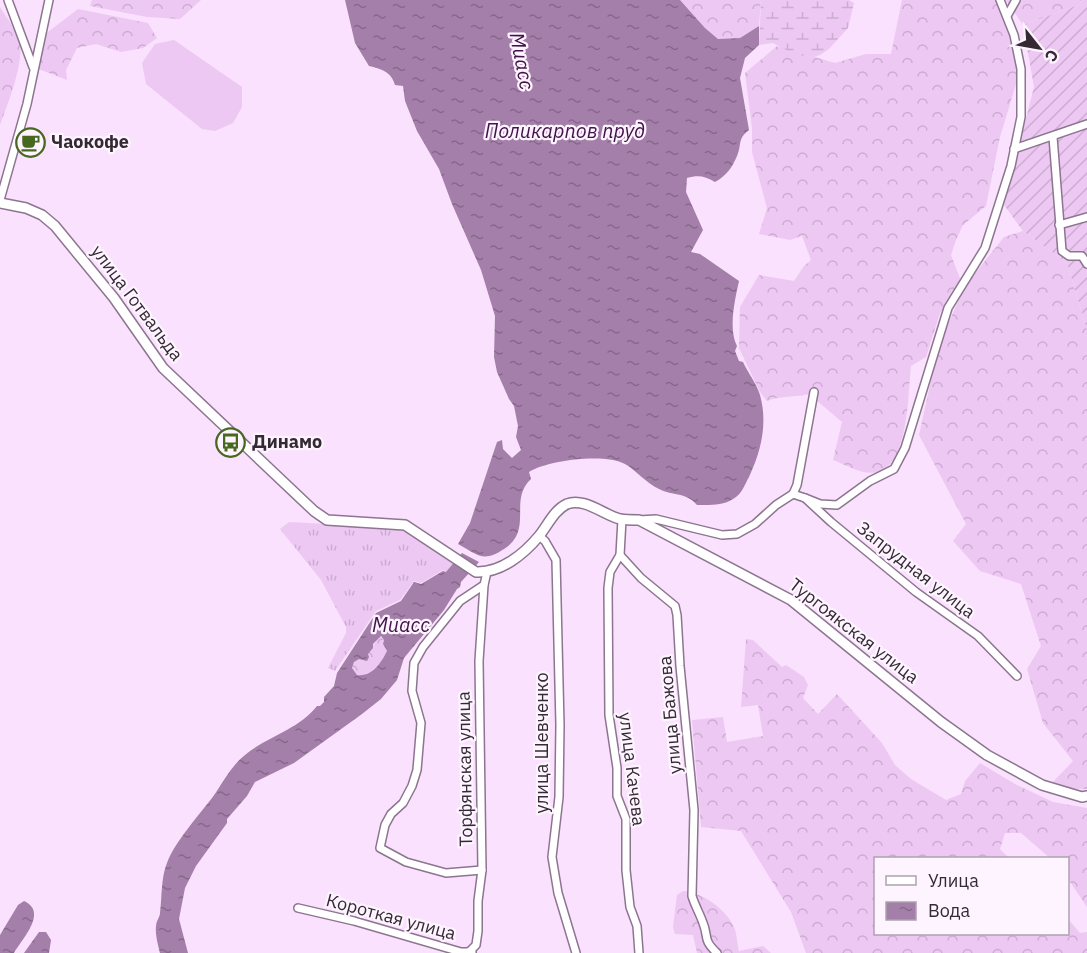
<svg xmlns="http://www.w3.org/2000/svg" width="1087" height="953" font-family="'IBM Plex Sans',sans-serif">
	<defs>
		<pattern id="grass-tufts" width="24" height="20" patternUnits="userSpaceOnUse" patternTransform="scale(1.5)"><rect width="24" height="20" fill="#edc8f3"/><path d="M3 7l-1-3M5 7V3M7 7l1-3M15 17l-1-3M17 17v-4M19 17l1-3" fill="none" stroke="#ccacd1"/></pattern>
		<pattern id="forest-crowns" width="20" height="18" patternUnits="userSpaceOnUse" patternTransform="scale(1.5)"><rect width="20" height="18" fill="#edc8f3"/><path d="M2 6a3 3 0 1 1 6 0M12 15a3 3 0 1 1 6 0" fill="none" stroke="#ccacd1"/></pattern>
		<pattern id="wetland-marsh" width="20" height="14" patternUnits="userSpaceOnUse" patternTransform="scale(1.5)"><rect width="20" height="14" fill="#edc8f3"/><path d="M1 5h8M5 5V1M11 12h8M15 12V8" fill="none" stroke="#ccacd1"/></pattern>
		<pattern id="garden-furrows" width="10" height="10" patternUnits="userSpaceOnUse" patternTransform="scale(1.5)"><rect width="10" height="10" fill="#edc8f3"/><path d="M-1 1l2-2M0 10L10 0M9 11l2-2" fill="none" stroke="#ccacd1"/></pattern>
		<pattern id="water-ripples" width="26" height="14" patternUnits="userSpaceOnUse" patternTransform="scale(1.5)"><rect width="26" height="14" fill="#a47fa9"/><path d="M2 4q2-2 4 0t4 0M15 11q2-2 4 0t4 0" fill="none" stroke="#86688a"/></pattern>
	</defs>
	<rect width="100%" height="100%" fill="#fae1fd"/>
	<path fill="url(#grass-tufts)" d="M289,522L403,528L456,563L446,572L443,570L421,583L414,581L400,600L376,611L335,671L328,668L346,633V627L321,580L280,529Z"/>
	<g fill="url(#forest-crowns)">
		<path d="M92,0H201L180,19L147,17L90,6Z"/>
		<path d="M680,0H761L759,26L740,38L718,39L705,28Z"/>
		<path d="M902,0H997L1016,38L1020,71L1000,137L986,206L963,225L956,240L951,255L961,281L940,313L926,357L911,366C908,392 909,464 878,472C864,476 846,465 833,460L842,422L809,394C797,397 777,396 767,401L760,392L739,348L740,307L759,275L794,281L804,266L811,260L802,236L790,240L759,234L767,208L752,152V128L745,73L777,46L835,63L866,54H891Z"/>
		<path d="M1006,0H1080L1081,4L1023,25Z"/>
		<path d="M0,7C6,17 15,28 19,39C26,59 7,106 0,125Z"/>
		<path d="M78,9L148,23L157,38L143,48L121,52L96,44L77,48L66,70L67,80L36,68L44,35Z"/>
		<path d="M1023,231L1067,263L1087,330V789H1073L1052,783L1073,761L1043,723L1027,669L1041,646L1021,584L980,571L953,541L966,524L919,435L939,344L965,286L1004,237Z"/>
		<path d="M380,636L384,640L383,644L387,651C381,663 372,676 357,675L352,668L354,662L367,654Z"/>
		<path d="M746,639L753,640L782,667L786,665L804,677L808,685L803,698L818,714L837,694L882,743L895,765L911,779L946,800L961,794L965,781L980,763L1015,784L1053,802L1087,808V907L1068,879V858H1050L1021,833H1005L1000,849L1009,858H876V934H1068V919L1080,933L1087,932V953H806L791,912L741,831L701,827L692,720L723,717L727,742L763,736L758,705L741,707Z"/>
		<path d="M683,891C702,892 726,909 734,927C737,934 737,943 739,951L763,946L771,953H697L693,935L675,934L673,927L677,895Z"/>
	</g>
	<path fill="url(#wetland-marsh)" d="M761,0H849L854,3L848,28L829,49L820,55L811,58L792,53L773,43L759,45Z"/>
	<path fill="url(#garden-furrows)" d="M1080,0H1087V330L1067,263L1023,231L1004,205L1034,87L1023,25L1081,4Z"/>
	<path fill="#edc8f3" d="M174,40L242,87V107L233,123L215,131L202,129L146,84L142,63L155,44Z"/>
	<g fill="url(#water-ripples)" fill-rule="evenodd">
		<path d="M345,0H680L705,28L718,39L740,38L759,26V45L745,58L740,78L749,130C737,139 742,145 737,156C732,168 726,176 715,182C705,176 698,175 687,178L686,192L703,230L691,252L700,254L739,281C735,299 728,329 737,346L735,351L739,361L743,362C748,373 757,384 760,395C768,424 761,451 749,477C744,486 742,494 733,499C723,506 708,505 697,505C686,492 673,496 659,489C646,483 637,471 625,464C605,453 548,460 529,472L531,479C508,500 534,530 504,549C483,563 478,555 458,544L470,523L497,442L502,440L503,449L512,458L521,450L516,437L518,426L514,406L509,399L497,372L494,357L495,316L481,270L452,204L439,169L417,131L405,101L403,86L395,85C391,71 381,69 369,66L355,43Z"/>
		<path d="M462,553L479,562L461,582L460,587L457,589L444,610L404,658L397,680L381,699L362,714L294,763L255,782L247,796L227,819V823L196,866L185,888L179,919L188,953H160C158,945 155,934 156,926C156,921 160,917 160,913C162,897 161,877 167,863C174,843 199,815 212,798C223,783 230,767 245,755C268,736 298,730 317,706H320L324,702V697L334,686L337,673L376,613L401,601L414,582L421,584L443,571L446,572ZM381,636L384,640L383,644L387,651C381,663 372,677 357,675L352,668L354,662L359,659L367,661L369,657L368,654L373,648V644Z"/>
		<path d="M24,901C48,912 23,938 14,953H0V935L18,905Z"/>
		<path d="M39,932H46L51,940L49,953H24Z"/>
	</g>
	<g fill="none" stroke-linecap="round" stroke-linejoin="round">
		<defs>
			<g id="minor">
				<path d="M8,0L33,67"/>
				<path d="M1007,16L1016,0"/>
				<path d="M1053,137L1062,251L1069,256H1082L1087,264"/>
				<path d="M1014,149L1087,124"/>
				<path d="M0,200L27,104L49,0"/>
				<path d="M1059,225L1087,217"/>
				<path d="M793,494L805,498L831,522L916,592L978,636L1017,676"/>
				<path d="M805,498L820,504L837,505L870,481L894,469L905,448L948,308L985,248L1011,166L1021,117V69L1014,35L1000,0"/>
				<path d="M622,519L620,555L610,572L608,588L609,715L617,768V796L626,819V870L630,907L637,926L639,953"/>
				<path d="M639,520L656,519L722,535L737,534L755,524L776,505L793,494L797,485L814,392"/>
				<path d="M539,536L545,541L556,560L560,725L559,797L552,857L558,893L576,953"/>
				<path d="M620,555L641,578L675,606L677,615L680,666L694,810L692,896C695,906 700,914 703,923C709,937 702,939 717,953"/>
				<path d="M482,870L446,873L406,862L380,848L385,825L391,814L403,803L412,786L417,770L421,723L412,691L414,663L423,647L460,601L484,585L487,572"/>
				<path d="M298,908L354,921L461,952H472"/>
				<path d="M470,951L476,945L478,931V901L482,870L479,661L484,585"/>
			</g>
			<path id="major" d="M0,203L26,208L42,215L55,226L114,298L163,368L314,511L327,520L405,525L476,572C501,573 524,554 539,536C548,525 554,510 567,504C584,497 604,515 620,519C626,520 633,520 639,520L791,600L941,722L987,755L1042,785L1082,797L1087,796"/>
		</defs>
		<use href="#minor" stroke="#8c758f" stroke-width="10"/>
		<use href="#major" stroke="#8c758f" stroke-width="12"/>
		<use href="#minor" stroke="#fff" stroke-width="7"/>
		<use href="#major" stroke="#fff" stroke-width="9"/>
	</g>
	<defs>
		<symbol id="cafe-ring" viewBox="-11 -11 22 22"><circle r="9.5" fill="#fef4ff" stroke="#47681f" stroke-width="1.5"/><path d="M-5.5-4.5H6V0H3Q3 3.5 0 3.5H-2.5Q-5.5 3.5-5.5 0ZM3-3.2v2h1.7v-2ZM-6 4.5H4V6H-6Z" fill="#47681f"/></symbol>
		<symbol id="bus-ring" viewBox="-11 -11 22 22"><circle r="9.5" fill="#fef4ff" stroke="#47681f" stroke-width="1.5"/><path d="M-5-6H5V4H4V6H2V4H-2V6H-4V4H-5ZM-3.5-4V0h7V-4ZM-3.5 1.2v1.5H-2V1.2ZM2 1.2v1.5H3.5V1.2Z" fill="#47681f"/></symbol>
	</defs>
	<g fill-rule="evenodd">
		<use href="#cafe-ring" x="14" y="126" width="33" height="33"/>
		<use href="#bus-ring" x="214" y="426" width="33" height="33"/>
	</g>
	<g text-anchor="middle" stroke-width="4.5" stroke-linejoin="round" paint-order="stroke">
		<g font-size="18" font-weight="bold" fill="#332a34" stroke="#fef4ff" text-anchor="start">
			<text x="51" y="148">Чаокофе</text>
			<text x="252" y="448">Динамо</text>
		</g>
		<g font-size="18" fill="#332a34" stroke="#fef4ff">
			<text transform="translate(137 303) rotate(53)" y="6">улица Готвальда</text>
			<text transform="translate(916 570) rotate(38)" y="6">Запрудная улица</text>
			<text transform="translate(854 631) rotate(38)" y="6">Тургоякская улица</text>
			<text transform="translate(670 715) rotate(-95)" y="6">улица Бажова</text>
			<text transform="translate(542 743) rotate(-90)" y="6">улица Шевченко</text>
			<text transform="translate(465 769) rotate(-91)" y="6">Торфянская улица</text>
			<text transform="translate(632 769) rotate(83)" y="6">улица Качева</text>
			<text transform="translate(391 917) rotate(15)" y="6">Короткая улица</text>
		</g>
		<g font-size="20" font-style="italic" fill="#411348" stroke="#fef4ff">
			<text transform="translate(522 61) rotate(79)" y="7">Миасс</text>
			<text x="565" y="138">Поликарпов пруд</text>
			<text x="401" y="632">Миасс</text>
		</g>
	</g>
	<rect x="874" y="857" width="195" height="78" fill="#fef4ff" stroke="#ada3ae" stroke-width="1.5"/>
	<rect x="886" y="876" width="30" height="9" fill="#ffffff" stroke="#ada3ae" stroke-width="1.5"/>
	<text x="928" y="887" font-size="18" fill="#332a34">Улица</text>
	<rect x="886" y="902" width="30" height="18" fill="url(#water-ripples)" stroke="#ada3ae" stroke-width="1.5"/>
	<text x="928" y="917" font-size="18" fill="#332a34">Вода</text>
	<g transform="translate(1039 48) rotate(121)" stroke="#fef4ff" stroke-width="4.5" paint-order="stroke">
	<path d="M0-4.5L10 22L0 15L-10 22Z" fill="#332a34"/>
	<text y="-9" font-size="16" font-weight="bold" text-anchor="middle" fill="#332a34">С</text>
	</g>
</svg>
